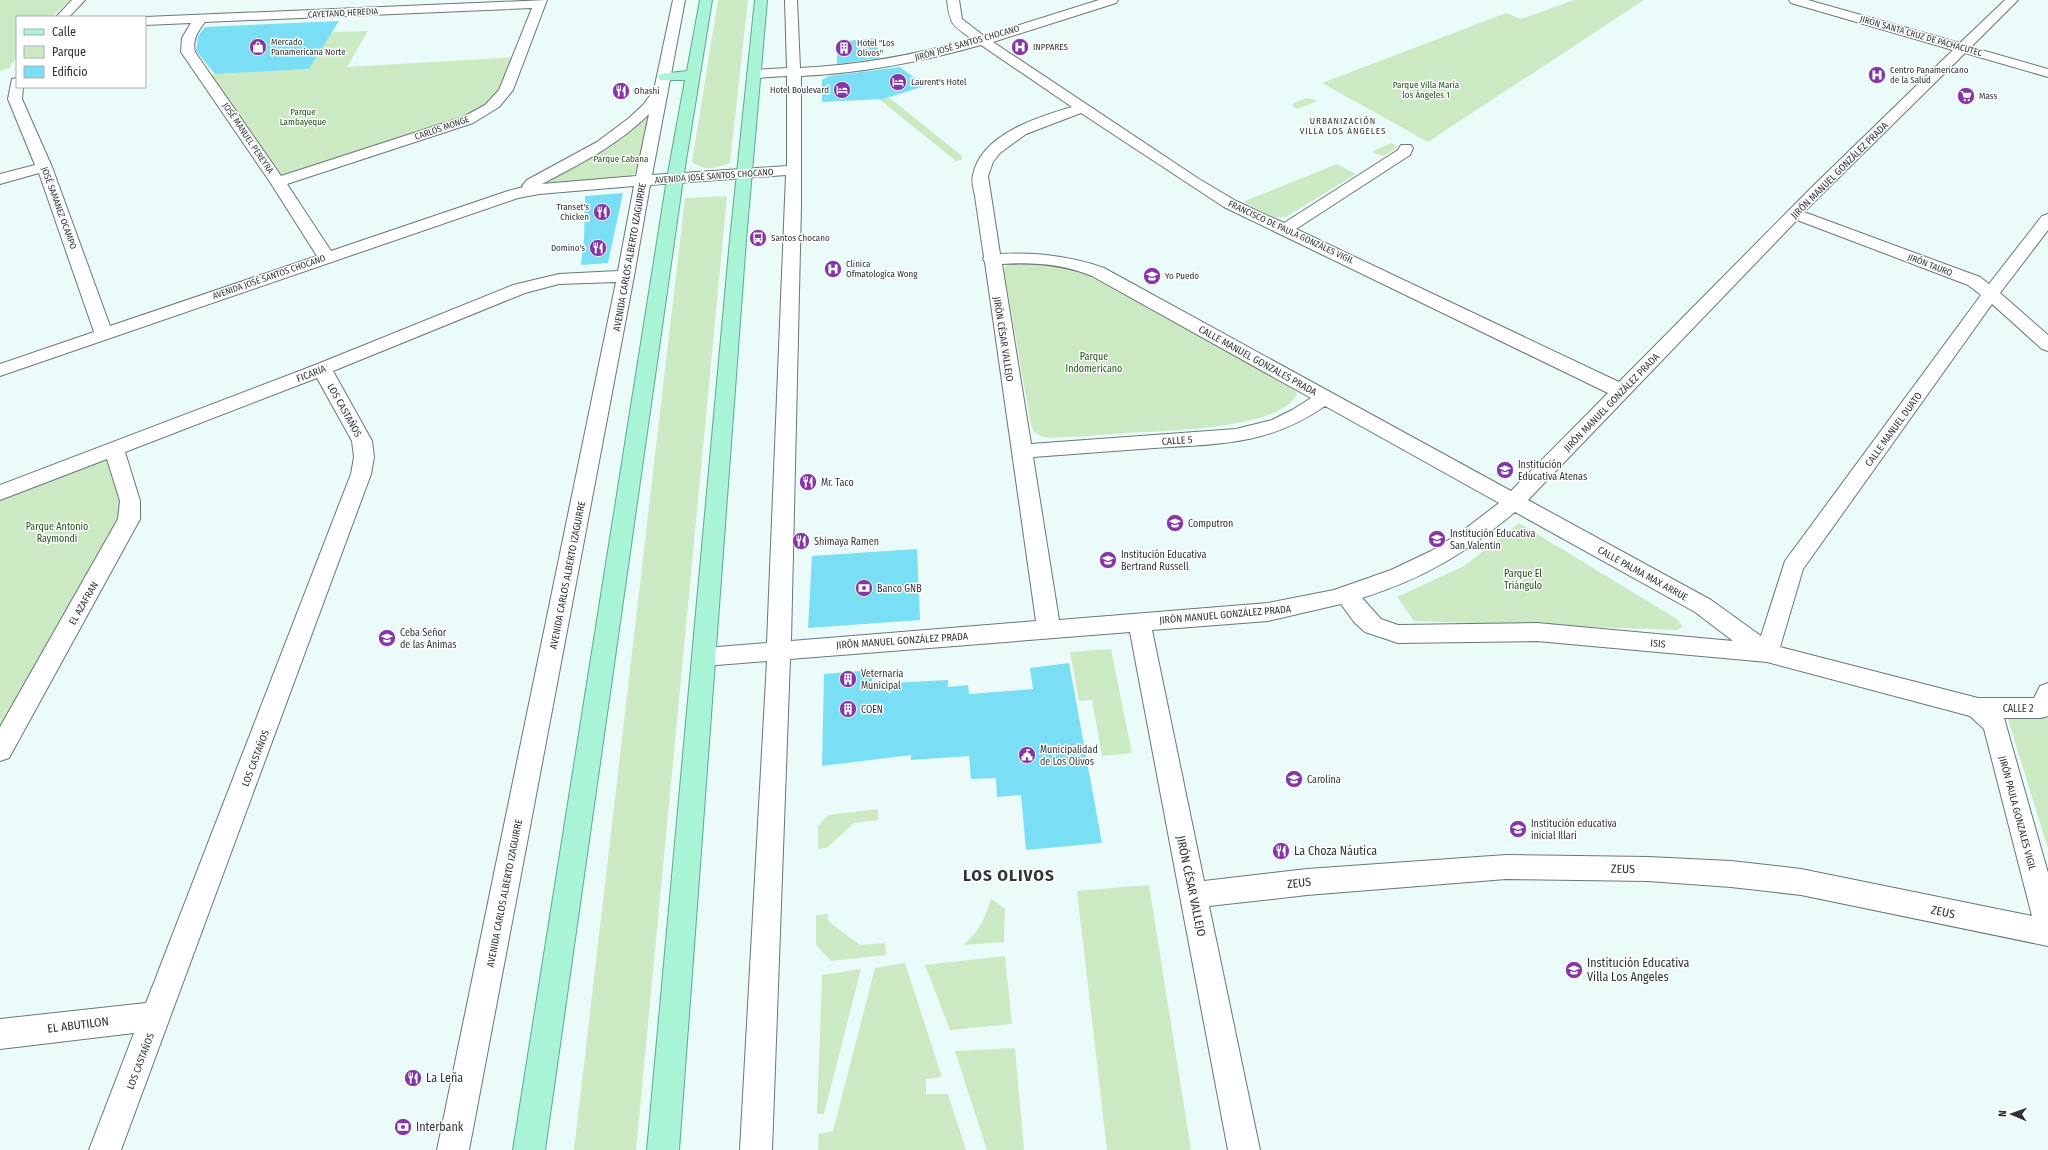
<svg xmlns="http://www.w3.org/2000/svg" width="2048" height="1150" font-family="'Fira Sans Condensed',sans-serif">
	<rect width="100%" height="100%" fill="#ebfbfa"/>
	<g fill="#cbeac4">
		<path d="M0,0H70L52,17H17V57L9,68L0,71Z"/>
		<path d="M718,0H748L730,163C714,168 707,172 692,162Z"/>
		<path d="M1574,0H1644L1428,142L1322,83L1506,13L1521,19Z"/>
		<path d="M368,31L347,67L519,57L488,110L278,182L207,77L215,74L309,69L332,32Z"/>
		<path d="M860,74L962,156V160L956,161L849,75Z"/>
		<path d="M1307,98L1318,101L1297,109L1292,106L1293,103Z"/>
		<path d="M652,114L638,167L634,174L627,177L544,183L622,135Z"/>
		<path d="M1391,143L1397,148L1383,156L1371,152Z"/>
		<path d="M1337,164L1356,174L1286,217H1274L1243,202Z"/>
		<path d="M727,196L636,1150H574L685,198Z"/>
		<path d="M1012,263L1049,264L1074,270L1099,280L1294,389L1297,394C1281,430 1158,431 1122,433C1096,435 1069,439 1043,437L1034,432L1031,425L1004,272L1005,267Z"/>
		<path d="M114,448L130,501L0,750V493Z"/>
		<path d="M1519,523L1677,619L1683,626L1677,630L1414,621L1397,597L1464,566Z"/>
		<path d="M1111,649L1132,753L1102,756L1092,700L1079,701L1070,652Z"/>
		<path d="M2048,703V849L2007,716Z"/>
		<path d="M878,809V820L854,823L827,848L818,849V826L828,815Z"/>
		<path d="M1149,885L1191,1150H1107L1077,891Z"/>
		<path d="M991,899L1005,909L1004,942L963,945C980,931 984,920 991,899Z"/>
		<path d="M828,914V921L860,945L885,943L886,955L831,961L816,945V915Z"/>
		<path d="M1005,956L1012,1024L950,1030L925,965Z"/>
		<path d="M905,963L942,1077L926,1079V1094H948L966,1150H818L819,1134L833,1131L875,968Z"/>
		<path d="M861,969L824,1114H817L822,975Z"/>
		<path d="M1015,1048L1024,1150H987L955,1051Z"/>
	</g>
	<g fill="#7adef5">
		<path d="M339,21L309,69L215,74L196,51L198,36L205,27Z"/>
		<path d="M876,38L880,58L837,64V42Z"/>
		<path d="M900,67L925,86L883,99L822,102V80L829,76Z"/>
		<path d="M623,193L608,263L581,265L584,240L585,196Z"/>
		<path d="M917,549L920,620L808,628L812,556Z"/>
		<path d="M1069,663L1102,843L1026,850L1021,795L997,797L996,778L971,779L969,756L911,760V755L822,766L824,674L872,670V684L948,680V687L968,685L969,694L1033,689L1030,668Z"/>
	</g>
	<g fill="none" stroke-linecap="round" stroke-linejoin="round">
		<defs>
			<g id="minor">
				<path d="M72,0H85L69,17H56Z"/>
				<path d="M547,0L513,90L499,107L473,123L287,184L331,251L508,191L523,187L522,186L527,180L597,142L629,118L643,105L654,90L673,0H685L652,175L787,166V76L754,78L749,77L747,74L749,71L754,70L787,68L785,0H797L800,68C859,65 915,55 972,39C952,25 950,25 947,0H959L962,19L984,36L1099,0H1118L1116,3L993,42L1199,179L1236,201L1284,223L1398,150L1401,145H1411L1413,148L1410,155L1296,229L1619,382L1811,188L1953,50L1791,3L1789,0H1808L1960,43L2005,0H2018L1971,47L2048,69V77L1965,53L1804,212L1980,277L1989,284L2042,216L2048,214V230L2000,293L2048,335V351L2042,349L1992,304L1803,569L1780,647L1978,698H2034L2040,686L2048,683V716L2041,718H2004L2048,873V946L1801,895L1731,887L1648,881L1506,879L1307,895L1209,906L1260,1150H1228L1130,632L790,659L772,1150H740L767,661L704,666L696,664L692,657L696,650L704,648L767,643L786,175L650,185L634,276L469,1150H437L616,282L559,284L525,293L333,371L372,441L374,457L371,474L121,1150H89L134,1033L0,1049V1019L146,1003L351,474L354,457L352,441L317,378L125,452L140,501V519L9,758L0,761V727L118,519L120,501L107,459L0,500V485L315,365L513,285L559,274L618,271L634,186L539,194L518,198L0,376V364L94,332L39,173L0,184V174L35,165L8,99L12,79L17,78V87H23L22,99L52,167L110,326L317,256L270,182L181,52L182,38L191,23L145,25V17ZM532,8L499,90L485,105L463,117L281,176L195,52C192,40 198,31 205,22ZM981,45L1072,107C1038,117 981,134 973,175C971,181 974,190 975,196C978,217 981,237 984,257L983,259L985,262L1036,621L791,641L801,205V76C863,73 921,62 981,45ZM1081,113L1224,207L1608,393L1511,491L1104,268C1070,256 1036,252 1000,254L988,176L993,162L1000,153L1026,134ZM649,114L636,176L542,184C580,164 618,145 649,114ZM1797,220L1968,285L1981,295L1785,561L1761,636L1711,600L1528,500ZM1002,264C1033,262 1063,264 1092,276L1311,398L1292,410L1272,420L1236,429L1031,444ZM1325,406L1499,503L1461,532L1431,551L1391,570L1334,590L1268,603L1059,620L1033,457C1073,454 1114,451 1154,448C1220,444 1269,445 1325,406ZM1515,512L1695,612L1733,641L1537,623L1398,625L1381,619L1362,598C1425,578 1464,554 1515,512ZM1341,604L1354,622L1365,632L1398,643L1537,641L1767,662L1970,716L1984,729L2032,916L1801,869L1731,861L1648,857L1506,855L1307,869L1204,881L1152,630L1268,621Z"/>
			</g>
			<g id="major">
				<path d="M700,0H712L683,179L545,1150H513L667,179L685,80H660L658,77L660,74L687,71Z"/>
				<path d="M755,0H767L746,240L679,1150H647L730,240Z"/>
			</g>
		</defs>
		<use href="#minor" stroke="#697776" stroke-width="2"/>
		<use href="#major" stroke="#59ac8c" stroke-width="2"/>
		<use href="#minor" fill="#fff" fill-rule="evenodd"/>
		<use href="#major" fill="#a9f4d6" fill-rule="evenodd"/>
	</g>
	<defs>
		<symbol id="shop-disc" viewBox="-11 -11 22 22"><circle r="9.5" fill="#8536a6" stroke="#fff"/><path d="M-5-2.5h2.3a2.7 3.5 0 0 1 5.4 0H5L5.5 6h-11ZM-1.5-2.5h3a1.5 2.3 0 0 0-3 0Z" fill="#fff"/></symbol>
		<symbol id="hospital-disc" viewBox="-11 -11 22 22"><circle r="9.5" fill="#8536a6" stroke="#fff"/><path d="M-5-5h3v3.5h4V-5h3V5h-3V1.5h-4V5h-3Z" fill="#fff"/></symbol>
		<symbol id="building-disc" viewBox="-11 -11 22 22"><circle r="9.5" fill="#8536a6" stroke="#fff"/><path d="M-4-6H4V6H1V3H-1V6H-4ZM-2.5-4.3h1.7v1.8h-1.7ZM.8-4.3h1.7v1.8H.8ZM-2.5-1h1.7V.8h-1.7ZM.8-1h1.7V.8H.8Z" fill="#fff"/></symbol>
		<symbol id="hotel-disc" viewBox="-11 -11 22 22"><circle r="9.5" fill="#8536a6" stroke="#fff"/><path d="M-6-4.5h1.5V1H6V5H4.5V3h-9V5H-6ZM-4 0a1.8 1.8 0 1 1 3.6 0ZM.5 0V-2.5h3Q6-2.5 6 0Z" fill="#fff"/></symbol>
		<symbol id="restaurant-disc" viewBox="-11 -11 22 22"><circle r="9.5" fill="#8536a6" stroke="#fff"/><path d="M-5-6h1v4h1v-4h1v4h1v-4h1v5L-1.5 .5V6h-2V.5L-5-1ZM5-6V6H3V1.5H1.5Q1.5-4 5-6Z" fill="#fff"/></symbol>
		<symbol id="supermarket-disc" viewBox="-11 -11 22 22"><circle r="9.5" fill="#8536a6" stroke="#fff"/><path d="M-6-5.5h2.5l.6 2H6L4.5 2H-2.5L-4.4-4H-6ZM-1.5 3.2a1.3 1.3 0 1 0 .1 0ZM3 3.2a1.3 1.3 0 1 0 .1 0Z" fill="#fff"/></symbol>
		<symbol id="bus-disc" viewBox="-11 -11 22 22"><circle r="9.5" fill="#8536a6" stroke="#fff"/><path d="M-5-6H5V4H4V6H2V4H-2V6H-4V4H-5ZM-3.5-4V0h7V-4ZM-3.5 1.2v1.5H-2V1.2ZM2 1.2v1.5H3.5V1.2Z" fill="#fff"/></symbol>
		<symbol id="school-disc" viewBox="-11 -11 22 22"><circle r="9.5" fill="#8536a6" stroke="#fff"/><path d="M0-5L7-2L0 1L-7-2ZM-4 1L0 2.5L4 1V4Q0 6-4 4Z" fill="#fff"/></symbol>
		<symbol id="bank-disc" viewBox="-11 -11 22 22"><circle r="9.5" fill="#8536a6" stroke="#fff"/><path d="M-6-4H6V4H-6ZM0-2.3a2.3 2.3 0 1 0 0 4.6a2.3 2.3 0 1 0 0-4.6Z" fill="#fff"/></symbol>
		<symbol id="civic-disc" viewBox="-11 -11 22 22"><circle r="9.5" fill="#8536a6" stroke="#fff"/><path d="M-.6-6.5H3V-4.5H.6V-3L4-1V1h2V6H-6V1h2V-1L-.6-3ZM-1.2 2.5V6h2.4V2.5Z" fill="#fff"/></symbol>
	</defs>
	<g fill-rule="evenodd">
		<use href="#shop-disc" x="248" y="37" width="20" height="20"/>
		<use href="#hospital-disc" x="1010" y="37" width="20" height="20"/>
		<use href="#building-disc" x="834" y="38" width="20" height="20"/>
		<use href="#hospital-disc" x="1867" y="65" width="20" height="20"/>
		<use href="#hotel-disc" x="888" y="72" width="20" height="20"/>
		<use href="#hotel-disc" x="832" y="80" width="20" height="20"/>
		<use href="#restaurant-disc" x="611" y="81" width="20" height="20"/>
		<use href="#supermarket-disc" x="1956" y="86" width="20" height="20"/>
		<use href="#restaurant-disc" x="592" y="202" width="20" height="20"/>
		<use href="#bus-disc" x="748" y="228" width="20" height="20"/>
		<use href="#restaurant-disc" x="588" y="238" width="20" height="20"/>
		<use href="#hospital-disc" x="823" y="259" width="20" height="20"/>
		<use href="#school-disc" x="1142" y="266" width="20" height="20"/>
		<use href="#school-disc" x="1495" y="460" width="20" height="20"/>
		<use href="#restaurant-disc" x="798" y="472" width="20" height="20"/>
		<use href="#school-disc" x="1165" y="513" width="20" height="20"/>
		<use href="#school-disc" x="1427" y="529" width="20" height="20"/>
		<use href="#restaurant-disc" x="791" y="531" width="20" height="20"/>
		<use href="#school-disc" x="1098" y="550" width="20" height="20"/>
		<use href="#bank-disc" x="854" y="578" width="20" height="20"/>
		<use href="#school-disc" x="377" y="628" width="20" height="20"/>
		<use href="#building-disc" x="838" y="669" width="20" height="20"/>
		<use href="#building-disc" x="838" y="699" width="20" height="20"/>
		<use href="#civic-disc" x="1017" y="745" width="20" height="20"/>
		<use href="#school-disc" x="1284" y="769" width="20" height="20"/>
		<use href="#school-disc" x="1508" y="819" width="20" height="20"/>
		<use href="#restaurant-disc" x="1271" y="841" width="20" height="20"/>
		<use href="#school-disc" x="1564" y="960" width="20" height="20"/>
		<use href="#restaurant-disc" x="403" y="1068" width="20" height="20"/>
		<use href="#bank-disc" x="393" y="1117" width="20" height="20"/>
	</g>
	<g text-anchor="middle" stroke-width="3" stroke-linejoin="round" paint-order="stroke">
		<g font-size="9" fill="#2f3534" stroke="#fff">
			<text transform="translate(343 13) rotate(-3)" y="3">CAYETANO HEREDIA</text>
			<text transform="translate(1921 36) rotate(16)" y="3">JIRÓN SANTA CRUZ DE PACHACUTEC</text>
			<text transform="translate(967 43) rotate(-16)" y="3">JIRÓN JOSÉ SANTOS CHOCANO</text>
			<text transform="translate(442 128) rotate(-19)" y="3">CARLOS MONGE</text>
			<text transform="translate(248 138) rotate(56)" y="3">JOSÉ MANUEL PEREYRA</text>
			<text transform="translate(714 176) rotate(-4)" y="3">AVENIDA JOSÉ SANTOS CHOCANO</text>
			<text transform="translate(59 208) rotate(70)" y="3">JOSÉ SAMANEZ OCAMPO</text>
			<text transform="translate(1291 232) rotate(25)" y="3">FRANCISCO DE PAULA GONZÁLES VIGIL</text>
			<text transform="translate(1930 265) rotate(21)" y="3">JIRÓN TAURO</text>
			<text transform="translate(269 277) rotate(-19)" y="3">AVENIDA JOSÉ SANTOS CHOCANO</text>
		</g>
		<g font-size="9" fill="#2f3534" stroke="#fff" text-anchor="start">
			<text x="271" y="45">Mercado<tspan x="271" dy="10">Panamericana Norte</tspan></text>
			<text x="857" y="46">Hotel "Los<tspan x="857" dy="10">Olivos"</tspan></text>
			<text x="1033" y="50">INPPARES</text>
			<text x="1890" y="73">Centro Panamericano<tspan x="1890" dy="10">de la Salud</tspan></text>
			<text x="911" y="85">Laurent's Hotel</text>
			<text x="829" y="93" text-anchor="end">Hotel Boulevard</text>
			<text x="634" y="94">Ohashi</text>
			<text x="1979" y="99">Mass</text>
			<text x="589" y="210" text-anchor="end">Transet's<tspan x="589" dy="10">Chicken</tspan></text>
			<text x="771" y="241">Santos Chocano</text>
			<text x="585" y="251" text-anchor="end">Domino's</text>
			<text x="846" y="267">Clinica<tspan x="846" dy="10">Ofmatologica Wong</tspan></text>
			<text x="1165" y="279">Yo Puedo</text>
		</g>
		<g font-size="9" fill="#215116" stroke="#fff">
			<text x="1426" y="88">Parque Villa María<tspan x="1426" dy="10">los Ángeles 1</tspan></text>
			<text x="303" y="115">Parque<tspan x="303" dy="10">Lambayeque</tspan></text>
			<text x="621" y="162">Parque Cabana</text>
		</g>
		<g font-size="9" letter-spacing="1" fill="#2f3534" stroke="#fff">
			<text x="1343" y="124">URBANIZACIÓN<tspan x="1343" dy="10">VILLA LOS ÁNGELES</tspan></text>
		</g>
		<g font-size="10" fill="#2f3534" stroke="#fff">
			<text transform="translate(1839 170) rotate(-45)" y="4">JIRÓN MANUEL GONZÁLEZ PRADA</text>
			<text transform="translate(629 257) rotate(-80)" y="4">AVENIDA CARLOS ALBERTO IZAGUIRRE</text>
			<text transform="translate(1004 339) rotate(81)" y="4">JIRÓN CÉSAR VALLEJO</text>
			<text transform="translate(1258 360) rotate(29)" y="4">CALLE MANUEL GONZALES PRADA</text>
			<text transform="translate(311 373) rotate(-21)" y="4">FICARIA</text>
			<text transform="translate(1611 402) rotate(-46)" y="4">JIRÓN MANUEL GONZÁLEZ PRADA</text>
			<text transform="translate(345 410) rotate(61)" y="4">LOS CASTAÑOS</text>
			<text transform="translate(1893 429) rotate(-54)" y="4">CALLE MANUEL DUATO</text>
			<text transform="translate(1177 440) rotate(-4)" y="4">CALLE 5</text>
			<text transform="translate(1643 573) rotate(29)" y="4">CALLE PALMA MAX ARRUE</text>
			<text transform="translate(567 575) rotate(-79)" y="4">AVENIDA CARLOS ALBERTO IZAGUIRRE</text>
			<text transform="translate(83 603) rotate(-60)" y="4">EL AZAFRAN</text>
			<text transform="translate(1225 614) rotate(-5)" y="4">JIRÓN MANUEL GONZÁLEZ PRADA</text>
			<text transform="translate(902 640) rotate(-4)" y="4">JIRÓN MANUEL GONZÁLEZ PRADA</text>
			<text transform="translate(1658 643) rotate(5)" y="4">ISIS</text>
			<text x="2018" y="712">CALLE 2</text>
			<text transform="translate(255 758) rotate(-69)" y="4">LOS CASTAÑOS</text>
			<text transform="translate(2018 813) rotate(75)" y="4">JIRÓN PAULA GONZALES VIGIL</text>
			<text transform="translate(504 893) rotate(-79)" y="4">AVENIDA CARLOS ALBERTO IZAGUIRRE</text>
			<text transform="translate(140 1061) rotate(-69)" y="4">LOS CASTAÑOS</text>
		</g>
		<g font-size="10" fill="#215116" stroke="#fff">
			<text x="1094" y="360">Parque<tspan x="1094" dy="12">Indomericano</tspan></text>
			<text x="57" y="530">Parque Antonio<tspan x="57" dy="12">Raymondi</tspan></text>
			<text x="1523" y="577">Parque El<tspan x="1523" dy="12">Triángulo</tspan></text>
		</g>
		<g font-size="10" fill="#2f3534" stroke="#fff" text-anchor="start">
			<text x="1518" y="468">Institución<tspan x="1518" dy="12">Educativa Atenas</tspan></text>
			<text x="821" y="486">Mr. Taco</text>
			<text x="1188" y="527">Computron</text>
			<text x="1450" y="537">Institución Educativa<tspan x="1450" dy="12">San Valentin</tspan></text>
			<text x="814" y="545">Shimaya Ramen</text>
			<text x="1121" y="558">Institución Educativa<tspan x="1121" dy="12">Bertrand Russell</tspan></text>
			<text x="877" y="592">Banco GNB</text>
			<text x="400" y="636">Ceba Señor<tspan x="400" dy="12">de las Animas</tspan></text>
			<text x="861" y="677">Veternaria<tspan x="861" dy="12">Municipal</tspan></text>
			<text x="861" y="713">COEN</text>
			<text x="1040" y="753">Municipalidad<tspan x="1040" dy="12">de Los Olivos</tspan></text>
			<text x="1307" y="783">Carolina</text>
			<text x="1531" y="827">Institución educativa<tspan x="1531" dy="12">inicial Illari</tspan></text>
		</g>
		<g font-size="12" fill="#2f3534" stroke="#fff" text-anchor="start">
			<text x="1294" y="855">La Choza Náutica</text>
			<text x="1587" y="967">Institución Educativa<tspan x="1587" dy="14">Villa Los Angeles</tspan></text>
			<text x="426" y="1082">La Leña</text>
			<text x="416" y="1131">Interbank</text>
		</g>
		<g font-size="12" fill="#2f3534" stroke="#fff">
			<text transform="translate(1623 869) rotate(1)" y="4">ZEUS</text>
			<text transform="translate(1299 883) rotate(-6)" y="4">ZEUS</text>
			<text transform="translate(1191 886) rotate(78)" y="4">JIRÓN CÉSAR VALLEJO</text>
			<text transform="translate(1943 912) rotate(12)" y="4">ZEUS</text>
			<text transform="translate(78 1025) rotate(-7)" y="4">EL ABUTILON</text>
		</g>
		<g font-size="17" font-weight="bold" letter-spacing="1" fill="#2f3534" stroke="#fff">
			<text x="1009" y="881">LOS OLIVOS</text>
		</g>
	</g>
	<rect x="16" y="16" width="130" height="72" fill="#ffffff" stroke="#acaeae"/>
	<rect x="24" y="29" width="20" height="6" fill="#a9f4d6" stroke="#acaeae"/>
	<text x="52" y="36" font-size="12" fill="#2f3534">Calle</text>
	<rect x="24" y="46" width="20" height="12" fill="#cbeac4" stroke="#acaeae"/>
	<text x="52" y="56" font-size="12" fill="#2f3534">Parque</text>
	<rect x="24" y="66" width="20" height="12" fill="#7adef5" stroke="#acaeae"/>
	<text x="52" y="76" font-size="12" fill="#2f3534">Edificio</text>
	<g transform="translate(2012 1114) rotate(272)" stroke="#ffffff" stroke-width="3" paint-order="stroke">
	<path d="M0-3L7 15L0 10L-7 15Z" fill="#2f3534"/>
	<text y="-6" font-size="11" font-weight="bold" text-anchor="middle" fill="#2f3534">N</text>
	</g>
</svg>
